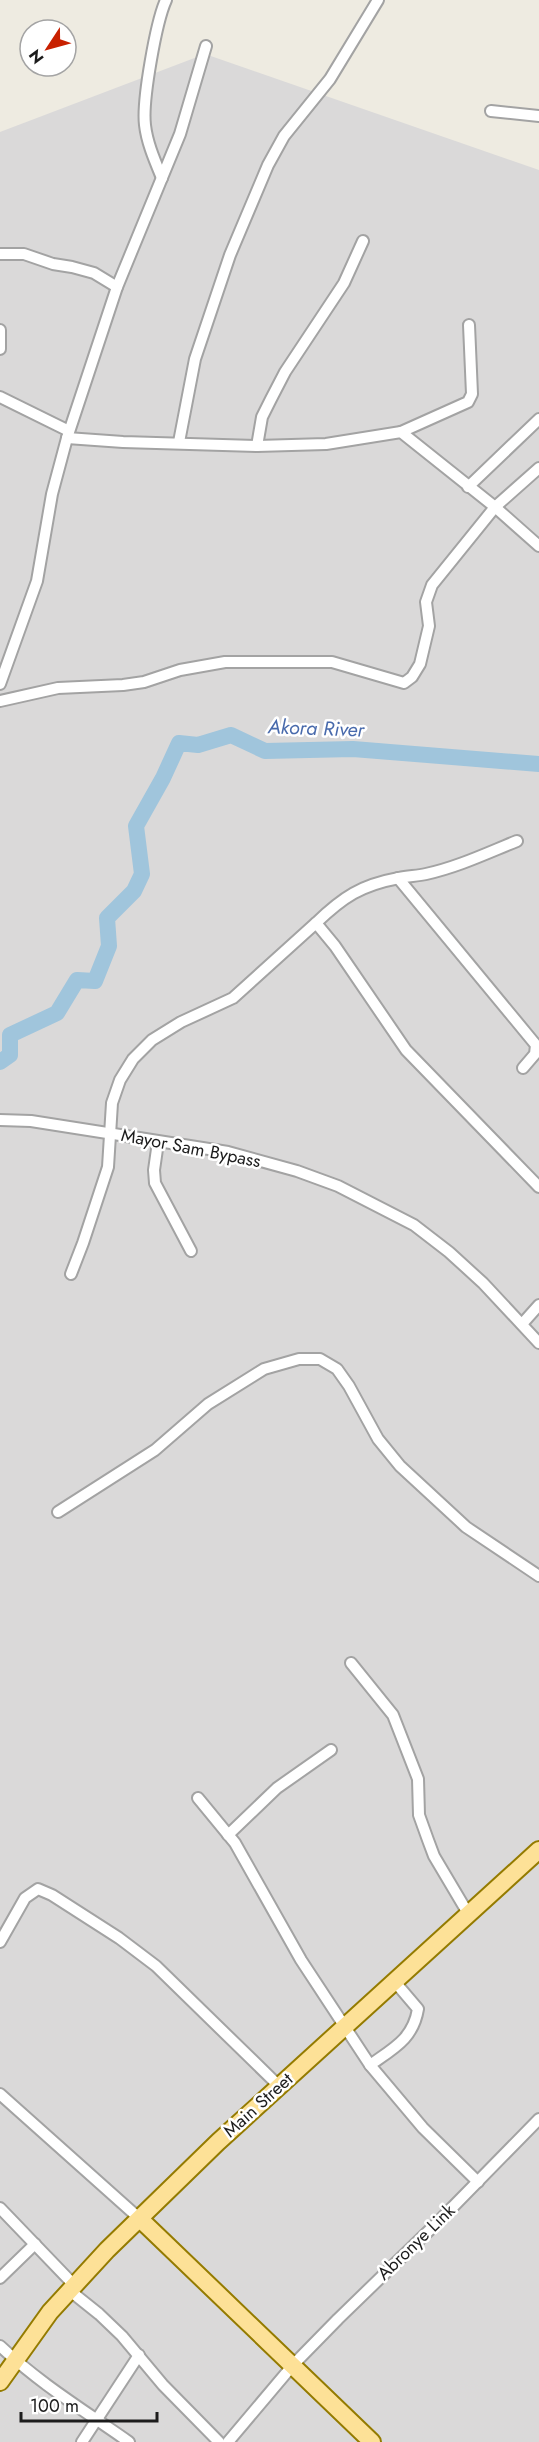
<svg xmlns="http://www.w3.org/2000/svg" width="539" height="2442" font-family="Jost,sans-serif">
	<rect width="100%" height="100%" fill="#eeebe1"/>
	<path fill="#dad9d9" d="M205,54L539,170V2442H0V132Z"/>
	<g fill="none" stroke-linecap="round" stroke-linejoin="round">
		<path stroke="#a0c5dc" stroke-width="16" d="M0,1062L10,1055V1035L57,1013L77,980L95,981L109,946L107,918L134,891L142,874L136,826L163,778L179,743L198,745L231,735L265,751L353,749L539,764"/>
		<defs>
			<g id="minor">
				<path d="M491,111L539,116"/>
				<path d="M162,178C155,161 147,143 145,125C142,101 156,22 166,0"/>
				<path d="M0,254H24L53,264L72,267L94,273L117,287"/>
				<path d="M0,330V349"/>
				<path d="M0,397L69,431"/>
				<path d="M401,432L468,402L472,394L469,325"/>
				<path d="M67,438L123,442L257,446L326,444L401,432L495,507L539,546"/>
				<path d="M179,442L195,359L230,255L268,165L284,136L330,79L378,0"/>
				<path d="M257,446L262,417L271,399L285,372L344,283L363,241"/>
				<path d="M468,487L539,419"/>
				<path d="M0,684L37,581L52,494L67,438L117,287L180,134L206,46"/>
				<path d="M0,701L58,688L123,685L144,682L180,670L225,662H332L404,683L412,677L420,664L429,626L426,602L432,585L495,507L539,468"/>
				<path d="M398,878L536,1045L535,1054L523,1068"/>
				<path d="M316,923C343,897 361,885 399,878C408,876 417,876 426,874C458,867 487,853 517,841"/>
				<path d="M0,1120L31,1121L228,1152L297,1171L338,1186L414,1225L449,1252L483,1283L539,1343"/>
				<path d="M158,1142L154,1170L155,1183L191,1251"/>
				<path d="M71,1274L83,1243L108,1167L112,1103L120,1080L133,1059L152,1040L181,1022L233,998L316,923L335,946L406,1050L539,1187"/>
				<path d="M522,1324L539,1305"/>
				<path d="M58,1512L155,1450L208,1404L264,1369L299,1359H320L337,1369L349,1386L378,1439L400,1466L466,1527L539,1576"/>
				<path d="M351,1663L393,1715L418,1779L419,1815L428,1840L434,1856L469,1915"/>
				<path d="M198,1798L235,1843L301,1960L370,2065L423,2128L478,2182"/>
				<path d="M228,1835L277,1788L331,1750"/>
				<path d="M0,1942L25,1898L38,1889L52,1895L119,1938L156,1966L279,2086"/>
				<path d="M370,2065C394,2048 413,2039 418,2009L395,1982"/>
				<path d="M0,2094L140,2219"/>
				<path d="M0,2208L75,2286"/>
				<path d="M0,2278L35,2244"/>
				<path d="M69,2290L99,2314L122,2336L163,2385L219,2442"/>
				<path d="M0,2346C39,2383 85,2411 129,2442"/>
				<path d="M82,2442L139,2355"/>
				<path d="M228,2442L293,2365L338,2319L442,2218L539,2119"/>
			</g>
			<g id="primary">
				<path d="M140,2219L372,2442"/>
				<path d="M0,2382L50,2312L107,2250L218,2142L539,1850"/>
			</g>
		</defs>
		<use href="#minor" stroke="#a3a3a3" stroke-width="14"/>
		<use href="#primary" stroke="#947b00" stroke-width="20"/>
		<use href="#minor" stroke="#fff" stroke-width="10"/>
		<use href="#primary" stroke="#fde197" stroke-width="16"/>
	</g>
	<g text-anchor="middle" stroke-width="5" stroke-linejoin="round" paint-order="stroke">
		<g font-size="18" fill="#1c1c1c" stroke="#fff">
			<text transform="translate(191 1148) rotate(11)" y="6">Mayor Sam Bypass</text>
			<text transform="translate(258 2105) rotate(-42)" y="6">Main Street</text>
			<text transform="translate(416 2242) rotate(-44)" y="6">Abronye Link</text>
		</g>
		<g font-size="20" font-style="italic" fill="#486aac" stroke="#fff">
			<text transform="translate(316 728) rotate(2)" y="7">Akora River</text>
		</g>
	</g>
	<g transform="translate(48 48) rotate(234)"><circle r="28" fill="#ffffff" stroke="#a4a4a4" stroke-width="1.5"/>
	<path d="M0-4.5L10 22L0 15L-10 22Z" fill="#c82000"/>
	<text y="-9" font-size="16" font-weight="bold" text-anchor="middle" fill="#1c1c1c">N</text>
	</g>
	<path d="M21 2412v9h136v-9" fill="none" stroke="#1c1c1c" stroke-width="3"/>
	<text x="30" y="2412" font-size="18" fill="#1c1c1c" stroke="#ffffff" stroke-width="4.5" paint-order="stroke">100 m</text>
</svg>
